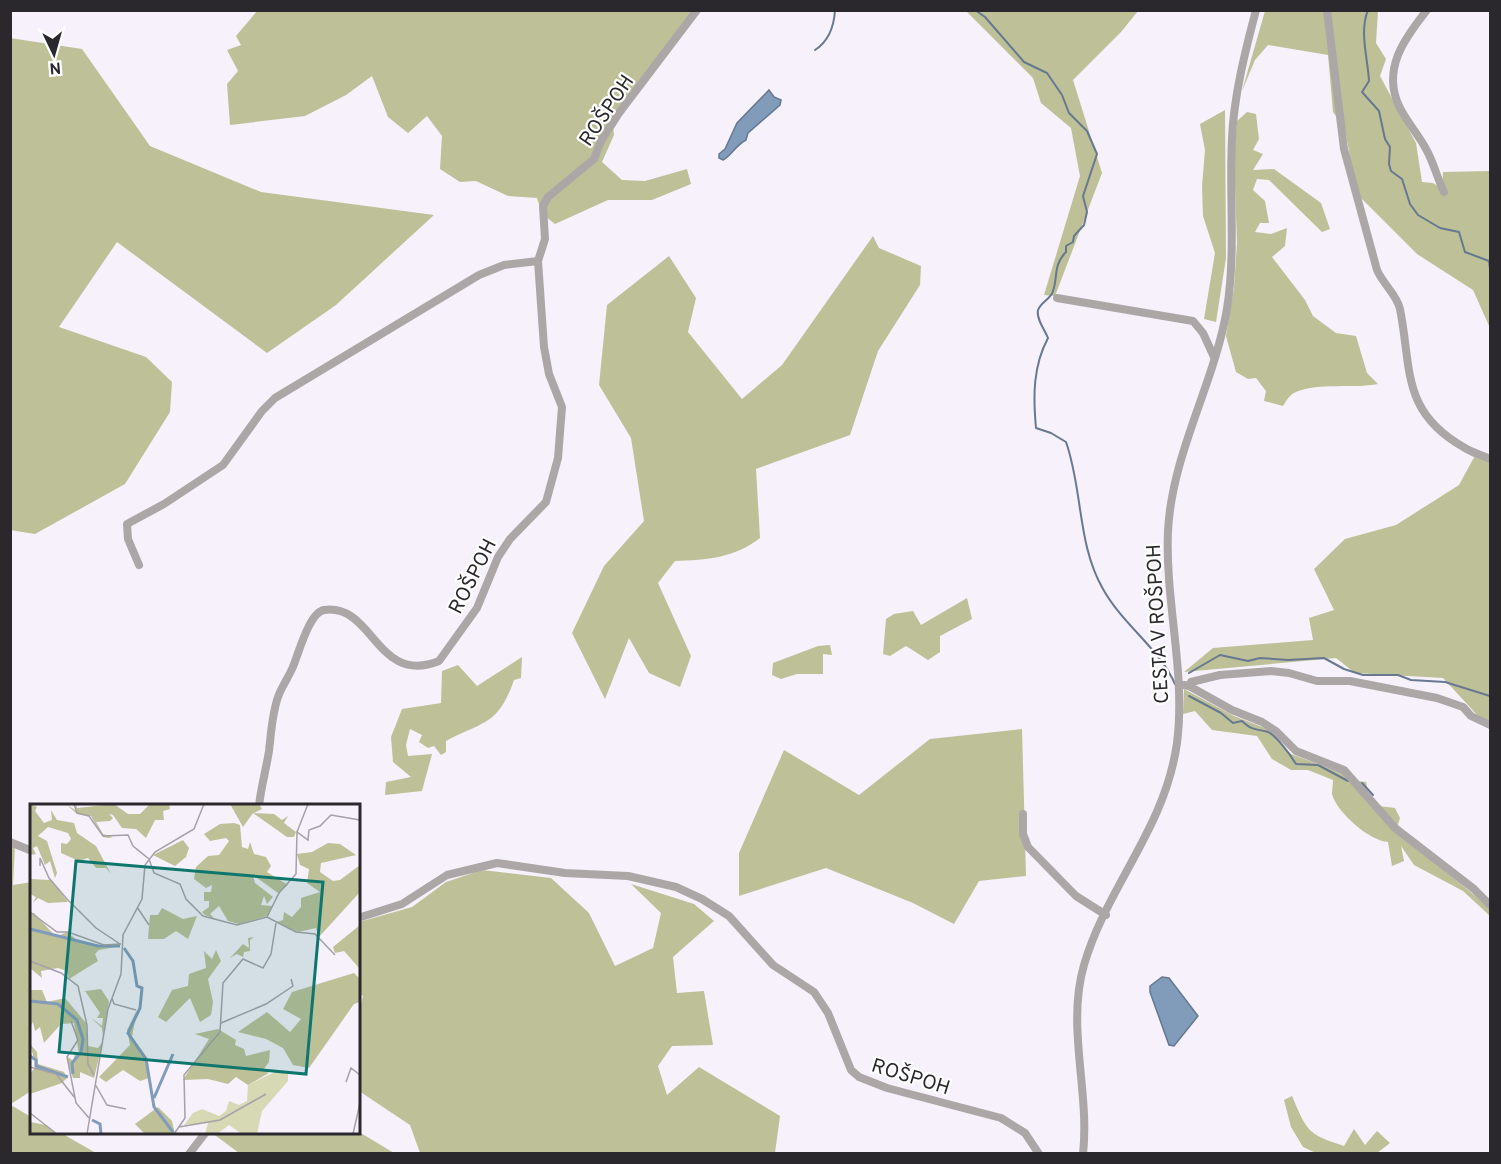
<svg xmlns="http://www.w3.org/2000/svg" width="1501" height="1164" font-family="Overpass,sans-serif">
	<rect width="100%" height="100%" fill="#f6f1fb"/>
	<g fill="#bec098">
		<path d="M1310,10L1378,11L1376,43L1386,59L1380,76L1416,143L1422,182L1433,183L1442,189L1443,172L1490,171V328L1473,290L1417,254L1356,193L1345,128L1333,112L1328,55L1268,45L1255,60L1242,91L1265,11Z"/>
		<path d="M257,11H693L612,116L614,135L602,162L622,180L645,181L687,169L691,184L652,200H608L555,224L542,214L537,198L508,196L476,181L460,182L440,169L442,136L427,116L408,133L388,117L372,76L346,95L305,116L230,125L227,84L238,71L227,50L241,45L236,36Z"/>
		<path d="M966,11H1138L1121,32L1073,80L1102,173L1055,296L1044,295L1080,176L1071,128L1041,103L1033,78Z"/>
		<path d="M10,38L82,49L150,146L261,192L434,215L336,305L267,353L117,242L59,327L146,357L172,382L170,412L125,484L35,534L10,530Z"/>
		<path d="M1225,110L1226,258L1216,322L1204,319L1215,253L1203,216L1202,186L1205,150L1200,124Z"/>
		<path d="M1247,112L1256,114L1259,139L1253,150L1263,154L1253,170L1274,169L1321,203L1330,229L1322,232L1269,180L1257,179L1253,190L1265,201L1269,223H1260L1255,232L1271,234L1287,228L1285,246L1272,257L1305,300L1313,316L1336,333L1356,336L1367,373L1378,384C1352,389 1320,382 1296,392C1290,394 1286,401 1283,406L1264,401L1266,391L1256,378L1248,379L1236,372L1226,336L1234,288L1237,243L1234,158L1237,121Z"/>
		<path d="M873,236L879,248L921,266L920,285L878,351L850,435L756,469L760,538C734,558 707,560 675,561L658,583L691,656L680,687L649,673L629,638L605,699L572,633L604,566L644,521L631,438L599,385L607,305L669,256L696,298L688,332L742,399L782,365Z"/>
		<path d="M1478,450L1490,455V721L1479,717L1443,678L1355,673L1336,658L1184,672L1213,648L1313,640L1309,618L1334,610L1314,569L1345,539L1396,525L1459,485Z"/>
		<path d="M967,598L972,619L940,636V652L928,660L906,646L890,656L883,654L886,619L894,614L913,611L921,625Z"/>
		<path d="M830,645L832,655L823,654V674H797L781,679L772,675L773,663L818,646Z"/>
		<path d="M522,657L521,678L514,680C498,726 483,721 446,741V752L441,755L434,746L428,748L419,742L422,735L410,729L406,745L408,756L432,754L422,791L385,795L386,782L411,777L393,762L391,737L402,709L441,703L442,671L458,665L477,686Z"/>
		<path d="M1184,689L1234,716L1270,730L1291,754L1345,774L1350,780L1366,782L1371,805L1395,808L1400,818L1396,831L1490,908V916L1463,891L1414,865L1401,846L1404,861L1392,866L1388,842C1370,841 1337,813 1332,794C1332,790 1333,784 1333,780L1308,770H1291L1272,759L1257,736L1212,730L1195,711L1183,714Z"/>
		<path d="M1022,729L1026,876L979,881L954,924L913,903L826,868L739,896V853L784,750L859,795L930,739Z"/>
		<path d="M10,843L15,846L13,885L32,882L31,1091L11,1104Z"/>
		<path d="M482,870L551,878L589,913L615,966L653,948L661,913L631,884L694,904L714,921L673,957L677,993L704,991L713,1045L672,1046L658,1066L667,1095L699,1067L780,1116L775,1153H420L410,1125L359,1091V1012L363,996L359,993V922L412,907L446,882Z"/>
		<path d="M1292,1096C1307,1131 1307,1134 1344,1146L1354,1129L1365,1145L1377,1131L1390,1143L1377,1153H1316L1303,1147L1291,1127L1284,1100Z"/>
		<path d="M11,1105L31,1117L32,1132L61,1133L96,1153H11Z"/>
		<path d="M359,1132L394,1153H239L212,1133Z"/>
	</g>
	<g fill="#819bbb" stroke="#677890" stroke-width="1.5">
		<path d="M769,90L774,97L781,100L780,105L748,133L746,140C735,146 732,155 723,160L719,158V154L725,149L737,123Z"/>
		<path d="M1162,977L1169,978L1198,1016L1174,1046L1169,1045L1150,992V986Z"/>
	</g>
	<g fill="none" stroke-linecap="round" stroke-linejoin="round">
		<g stroke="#677890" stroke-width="2">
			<path d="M975,10L985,17L1024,62L1047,73L1062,95L1069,113L1087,131L1097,154L1083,196L1087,212L1084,225L1074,236L1073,242L1066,246V252C1053,265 1058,277 1053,291C1051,299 1041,302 1038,310C1036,319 1045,330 1048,338C1033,366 1033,396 1036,428L1051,433L1066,442C1083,490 1077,544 1103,589C1123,625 1159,648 1175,684"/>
			<path d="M1368,10C1359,32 1368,59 1369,81L1362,92L1379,111L1385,139L1390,147L1389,164L1391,171L1402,179L1410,204L1418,215L1440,228L1459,232L1465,252L1489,261L1490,269"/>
			<path d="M815,50C829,41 834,27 835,10"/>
			<path d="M1189,673L1220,655L1248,661L1260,658L1288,660L1324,658L1344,669L1363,675H1398L1411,680L1445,682L1490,696"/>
			<path d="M1189,696L1221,713L1233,723L1242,721C1254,732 1255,728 1268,732C1276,735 1291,756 1296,764L1318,765L1348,781"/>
			<path d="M1362,783L1373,795"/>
		</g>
		<g stroke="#aca6a6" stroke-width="8">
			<path d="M1327,10L1344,149L1377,270C1383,284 1397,295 1400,309C1412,370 1401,412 1465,448C1473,453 1482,455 1490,459"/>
			<path d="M1427,10C1404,39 1382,69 1399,106C1406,121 1418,134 1426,149C1434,163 1437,178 1444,192"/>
			<path d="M1057,298L1193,321L1203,333L1214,357"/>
			<path d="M139,565L128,539L127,524L164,504L223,465L262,411L275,398L479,275L504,265L538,261"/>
			<path d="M1184,685L1189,686L1191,682L1220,675L1271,671L1289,673L1317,681H1350L1437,698L1463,707L1471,716L1490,725"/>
			<path d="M1189,686L1232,710L1262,722L1276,731L1296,751L1344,770L1395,828L1474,889L1490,905"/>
			<path d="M259,806C261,787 266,770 269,751C271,734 272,714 278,697C281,688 288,678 292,669C298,656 309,612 324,610C374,603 376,686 439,661L477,608L498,557L510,539L546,502L558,458L562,407L549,374L544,347L538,261L545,239L543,206L548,197L594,159L601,141L619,113L697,10"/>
			<path d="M1023,814V834L1028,847L1076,896L1106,915"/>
			<path d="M10,842L32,851"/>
			<path d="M358,918L402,904L447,875L497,863L565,873L628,876L676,887L702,899L729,916L773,965L814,992L828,1013L851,1070L859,1077L887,1088L1001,1118L1025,1133L1039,1154"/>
			<path d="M189,1154L206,1132"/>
			<path d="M1083,1154C1090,1091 1066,1027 1084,965C1107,886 1165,829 1177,743C1186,672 1165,602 1168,531C1172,453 1214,385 1227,309C1236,252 1229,196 1232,138C1234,95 1245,52 1256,10"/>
		</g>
	</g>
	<g text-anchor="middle" stroke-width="4.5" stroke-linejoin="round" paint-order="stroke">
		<g font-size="20" fill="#2a282c" stroke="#fff">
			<text transform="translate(606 110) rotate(-56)" y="7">ROŠPOH</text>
			<text transform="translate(472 576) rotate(-63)" y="7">ROŠPOH</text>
			<text transform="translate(1157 624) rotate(-93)" y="7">CESTA V ROŠPOH</text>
			<text transform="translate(911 1076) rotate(17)" y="7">ROŠPOH</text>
		</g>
	</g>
	<g transform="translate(30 804)">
		<rect width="330" height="330" fill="#f6f1fb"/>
		<path d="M247,267L258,270V277L232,307L227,330H212L199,321L187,330H175L178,319L154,321L163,309L172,305L189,312L196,307L199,297L209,301L217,297L218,281Z" fill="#d7d9b5"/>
		<path d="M0,0L7,3L5,7L14,19L22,16L21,6L27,16L44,19L47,29L66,42L81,70L76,64H66L58,54L49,57L31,49V39L37,40L41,35L38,29L18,23L8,32L17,37L27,69L25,74L20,57L15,61L7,42L3,44L6,50L0,51ZM36,0L45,6L46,0L47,4L84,0L98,10H110L120,0H139L140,5L133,7L134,16H125L116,34L106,25L92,24L83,11L79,10L83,14L80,17L66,18L73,30L83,33L79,34L73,33L61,12L47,10ZM200,0H229L232,5L224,9L244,10L252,16L258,12L254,19L266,28L264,33H257L223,9L213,23ZM204,19L210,21L212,43L218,45L220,38L224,50L236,53L241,62L237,68L258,81L248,89L223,71L225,79L243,93L237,100L234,92L231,101L242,102L237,112L209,120L198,117L189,102L180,110L185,115L175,111L172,108L179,103V97H174V88H181L182,81L176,84L164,75L166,63L178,52L189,51L199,37L196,34L180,37L174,30L190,20ZM153,36L159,44L156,53L145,62L123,51ZM298,39L310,40L326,51L291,59L290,68L303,77L310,76L330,61V88L289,133L286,124L268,128L247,118L253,116L254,108L262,113L271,103V94L290,88L277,79L279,65L270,61L267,50L282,48ZM0,75L21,76L38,98L18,99L8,94L3,99L6,93L0,90ZM132,104L153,115L167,112L158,135L146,127L134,135H118L120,111H128ZM0,109H4L26,133L37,128L48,137L66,142H91L69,146L65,150L68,157L39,175L37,167L28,164L11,167L12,174L0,164ZM330,121V165L314,147L305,149L303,143ZM224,133L220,136V147L214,148L213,153L207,150L200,154L213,140L219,144L218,134ZM186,146L191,157L178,175L183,198L181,211L170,218L160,194L136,218L128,213L142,186L158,182L159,170L176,164L174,147L182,155ZM324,169L330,175V198L324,200L279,264L263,261L253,244L236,235L208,228L237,208L260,228L271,215L253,205L262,188ZM71,185L79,197L73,233L72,224L60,213L72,222L73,214H67L70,209L55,187ZM0,186H12L17,198L35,194L56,219L58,242L68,244L73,237L64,274L50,268V274H43L38,259V253L43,257L45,250H49L44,219L31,220L14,239L10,223L5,227L3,218L0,223ZM107,206L102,233L118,255L119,274L110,277L93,266L76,278L69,273L100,241L97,226ZM188,225L206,236L205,241L214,245L216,252L240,246L239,258L233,266L239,269L218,281L206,273L198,280L178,275L153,276L179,235L165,230ZM0,240L7,248L8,260L34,268L37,274L32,279L0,290V270L6,262ZM128,303L142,317L145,330L114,329L105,320ZM0,318L16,321L27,330H0Z" fill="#bec098"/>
		<path fill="none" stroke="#819bbb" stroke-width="3" d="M0,125L68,142H90M94,144L103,157L107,182L112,184L110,204L98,229L116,255L124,303L143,328M0,197L28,200L47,216L53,235L51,248L42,259L43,270M0,252L6,256V262L38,273M124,294L143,250M62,316L70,320L71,330"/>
		<path fill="none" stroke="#a4a1a8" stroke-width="1.5" d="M44,0L47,9L59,12L73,32L98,31L103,42L119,55L124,69L150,80L156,95L173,112L207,121L237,113L266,128L285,130L305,151M267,28L278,0M10,62V54L19,74L37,95L66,124L90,140M107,103L119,121M0,108L27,128H38L74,141L91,140M237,113L249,89L266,70L267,28L278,36L279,26L290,22L301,11L330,16M0,157L31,169L48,182L57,221L58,260L64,271M82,194L84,200L106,206M41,217L48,236L37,253L46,299L59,314M191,219L236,200L263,182L261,175M0,263L26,270L45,294M316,278L321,264L330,271M65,280L77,301L96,305M0,309L27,330M149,323L190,316L236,290M57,330L78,205L91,170L93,131L112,95L115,61L125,48L164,25L174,0M144,330L155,314L154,271L190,228L193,179L213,155L233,164L241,150L246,119M323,330L330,299"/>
		<path fill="#0f766e" fill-opacity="0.15" stroke="#0f766e" stroke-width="3" d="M46,57L293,78L276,270L29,248Z"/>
		<rect width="330" height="330" fill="none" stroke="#2a282c" stroke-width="3"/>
	</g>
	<rect width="1501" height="1164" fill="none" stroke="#2a282c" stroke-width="24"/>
	<g transform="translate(54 54) rotate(175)" stroke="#ffffff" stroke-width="4.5" paint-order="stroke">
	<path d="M0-4.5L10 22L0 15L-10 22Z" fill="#2a282c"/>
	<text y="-9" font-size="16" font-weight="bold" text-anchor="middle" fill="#2a282c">N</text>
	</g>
</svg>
